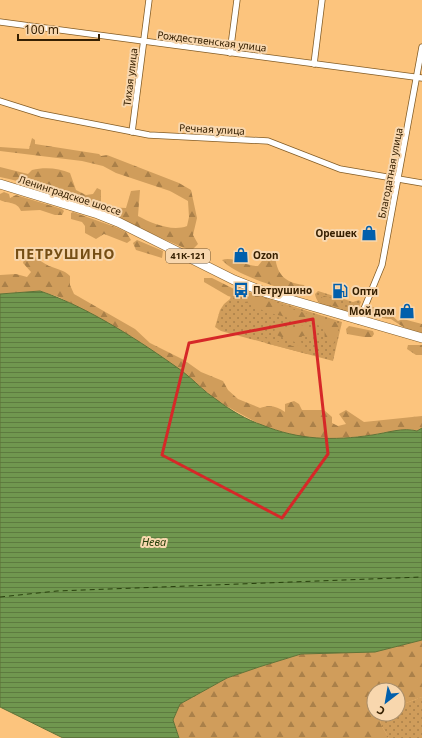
<svg xmlns="http://www.w3.org/2000/svg" width="422" height="738" font-family="'Noto Sans',sans-serif">
	<defs>
		<pattern id="grass-dots" width="8" height="8" patternUnits="userSpaceOnUse"><rect width="8" height="8" fill="#d09d5b"/><path d="M2 2h.1M6 6h.1" fill="none" stroke="#aa8049" stroke-width="1.8" stroke-linecap="round"/></pattern>
		<pattern id="forest-firs" width="22" height="20" patternUnits="userSpaceOnUse"><rect width="22" height="20" fill="#d09d5b"/><path d="M5 1l3.5 6h-7zM16 11l3.5 6h-7z" fill="#aa8049"/></pattern>
		<pattern id="water-rules" width="6" height="5" patternUnits="userSpaceOnUse"><rect width="6" height="5" fill="#70974f"/><path d="M0 2.5h6" fill="none" stroke="#5d7b3f"/></pattern>
	</defs>
	<rect width="100%" height="100%" fill="#fcc47d"/>
	<g fill="url(#grass-dots)">
		<path d="M234,285L239,288L238,292L241,294L245,291L342,322L333,361L221,331L215,327L220,310L224,304L230,299Z"/>
		<path d="M318,291L353,302L359,300L361,302L358,309L354,312C341,313 317,310 315,294Z"/>
		<path d="M422,697V738H389L381,725L380,714H398V706Z"/>
	</g>
	<g fill="url(#forest-firs)">
		<path d="M32,138L35,140V144L99,154L101,156L107,155L179,183L191,190L197,218L193,235L198,244L191,251L104,213L106,207L126,208L131,191L140,190L138,216C151,223 172,232 187,226L189,217L188,201L170,191L116,173L103,166L82,161L0,151V147L29,149Z"/>
		<path d="M0,167L28,174L32,170C44,167 59,168 70,173L76,190L86,195L93,194L97,188L101,190V203C85,205 52,192 36,186C24,182 12,180 0,177Z"/>
		<path d="M4,192L9,194L10,198L16,195L62,209L64,211L62,215H55L40,210L21,211C17,201 8,204 0,200V194Z"/>
		<path d="M73,212L118,228L126,232L131,240L127,243L104,234L96,239L85,233V226L82,222L71,219V213Z"/>
		<path d="M137,240L163,251L162,258L136,250L133,243Z"/>
		<path d="M27,251C34,256 41,262 49,266C57,269 64,270 70,276V285L74,294L135,329L150,343L184,360L201,372L223,381L228,390L238,399L260,408C269,405 277,406 285,412V404L294,401L299,404L302,410H324L332,417V423L338,426L346,424L339,414L346,410L364,422L422,416V428L417,431L410,429L371,435L334,439L301,438L261,425L217,401L183,372L132,337L59,297L40,291L0,294V275L16,274L27,277L31,272L23,263Z"/>
		<path d="M269,252L275,254C276,273 284,283 304,285L306,289L304,294C283,290 235,275 222,260C234,256 246,267 258,266Z"/>
		<path d="M204,278H212L236,290L235,298L228,296L204,282Z"/>
		<path d="M246,295L258,296L288,308L336,322L339,327L335,343L332,344C324,341 324,337 325,329L321,326L266,312L244,301Z"/>
		<path d="M324,296L339,300L341,306L337,307L323,303L320,299Z"/>
		<path d="M373,307L388,312L398,321L403,319L422,324V333C409,331 401,326 391,319C383,319 375,317 370,310Z"/>
		<path d="M302,325L317,332V335L302,336L300,340L307,354L265,343V338L296,347L298,344C291,339 282,338 274,334L275,327H279L289,329Z"/>
		<path d="M349,326L373,331L374,334L372,337H364L347,334L346,329Z"/>
		<path d="M408,345H422V355H416L407,349Z"/>
		<path d="M422,640V697L398,706V690H374V714H380L381,725L389,738H179L173,720L180,704L227,678L259,667L301,654L375,652Z"/>
	</g>
	<path fill="url(#water-rules)" stroke="#5f7338" d="M40,291C88,307 140,341 182,371C194,380 204,392 217,400C230,410 247,420 262,425C299,440 333,441 372,435C387,433 403,427 417,431L422,428V640L375,652L301,654L259,667L227,678L180,704L173,720L179,738H63L0,707V294Z"/>
	<g fill="none" stroke-linecap="round" stroke-linejoin="round">
		<path stroke="#28410c" stroke-width="1" stroke-dasharray="5 4" stroke-linecap="butt" d="M0,597L57,591L422,577"/>
		<defs>
			<g id="street">
				<path d="M0,22L422,78"/>
				<path d="M230,53L237,0"/>
				<path d="M314,64L322,0"/>
				<path d="M0,101L41,114L149,135L268,141L340,169L422,183"/>
				<path d="M132,132L149,0"/>
				<path d="M359,321L382,265L422,47"/>
			</g>
			<path id="primary" d="M0,184L98,214L118,222L234,280L267,293L422,338"/>
		</defs>
		<use href="#street" stroke="#835c25" stroke-width="7"/>
		<use href="#primary" stroke="#835c25" stroke-width="10"/>
		<use href="#street" stroke="#fff" stroke-width="5.5"/>
		<use href="#primary" stroke="#fff" stroke-width="9"/>
	</g>
	<path fill="none" stroke="#d62828" stroke-width="3" stroke-linejoin="round" d="M313,319L328,454L282,518L162,455L189,343Z"/>
	<defs>
		<symbol id="shop-bare" viewBox="-9 -9 18 18"><path d="M-5-2.5h2.3a2.7 3.5 0 0 1 5.4 0H5L5.5 6h-11ZM-1.5-2.5h3a1.5 2.3 0 0 0-3 0Z" fill="#015fac" stroke="#f8d7ae" stroke-width="2.5" paint-order="stroke"/></symbol>
		<symbol id="bus-bare" viewBox="-9 -9 18 18"><path d="M-5-6H5V4H4V6H2V4H-2V6H-4V4H-5ZM-3.5-4V0h7V-4ZM-3.5 1.2v1.5H-2V1.2ZM2 1.2v1.5H3.5V1.2Z" fill="#015fac" stroke="#f8d7ae" stroke-width="2.5" paint-order="stroke"/></symbol>
		<symbol id="fuel-bare" viewBox="-9 -9 18 18"><path d="M-5.5-6h7V0h2V4h1.3V-2.5L3-4.5l.8-.8L6-3V5H2.5V1h-1V6h-7ZM-4.2-4.7v3.2H.2V-4.7Z" fill="#015fac" stroke="#f8d7ae" stroke-width="2.5" paint-order="stroke"/></symbol>
	</defs>
	<g fill-rule="evenodd">
		<use href="#shop-bare" x="358" y="222" width="22" height="22"/>
		<use href="#shop-bare" x="230" y="244" width="22" height="22"/>
		<use href="#bus-bare" x="230" y="279" width="22" height="22"/>
		<use href="#fuel-bare" x="329" y="280" width="22" height="22"/>
		<use href="#shop-bare" x="396" y="300" width="22" height="22"/>
	</g>
	<g text-anchor="middle" stroke-width="4" stroke-linejoin="round" paint-order="stroke">
		<rect fill="#f8d7ae" stroke="#705736" stroke-width="1" x="166" y="249" width="44" height="14" rx="3"/>
		<g font-size="9" font-weight="bold" fill="#362002">
			<text x="188" y="259">41К-121</text>
		</g>
		<g font-size="10" fill="#362002" stroke="#f8d7ae">
			<text transform="translate(212 41) rotate(7)" y="4">Рождественская улица</text>
			<text transform="translate(130 77) rotate(-83)" y="4">Тихая улица</text>
			<text transform="translate(212 129) rotate(3)" y="4">Речная улица</text>
			<text transform="translate(390 173) rotate(-79)" y="4">Благодатная улица</text>
			<text transform="translate(70 195) rotate(18)" y="4">Ленинградское шоссе</text>
		</g>
		<g font-size="10" font-weight="bold" fill="#362002" stroke="#f8d7ae" text-anchor="start">
			<text x="357" y="237" text-anchor="end">Орешек</text>
			<text x="253" y="259">Ozon</text>
			<text x="253" y="294">Петрушино</text>
			<text x="352" y="295">Опти</text>
			<text x="395" y="315" text-anchor="end">Мой дом</text>
		</g>
		<g font-size="11" font-style="italic" fill="#28410c" stroke="#f8d7ae">
			<text x="154" y="546">Нева</text>
		</g>
		<g font-size="14" font-weight="bold" letter-spacing="1" fill="#754e15" stroke="#f8d7ae">
			<text x="65" y="259">ПЕТРУШИНО</text>
		</g>
	</g>
	<g transform="translate(386 702) rotate(211)"><circle r="19" fill="#f8d7ae" stroke="#aa8e69"/>
	<path d="M0-3L7 15L0 10L-7 15Z" fill="#015fac"/>
	<text y="-6" font-size="11" font-weight="bold" text-anchor="middle" fill="#362002">С</text>
	</g>
	<path d="M18 34v6h81v-6" fill="none" stroke="#362002" stroke-width="2"/>
	<text x="24" y="34" font-size="12" fill="#362002" stroke="#f8d7ae" stroke-width="3" paint-order="stroke">100 m</text>
</svg>
